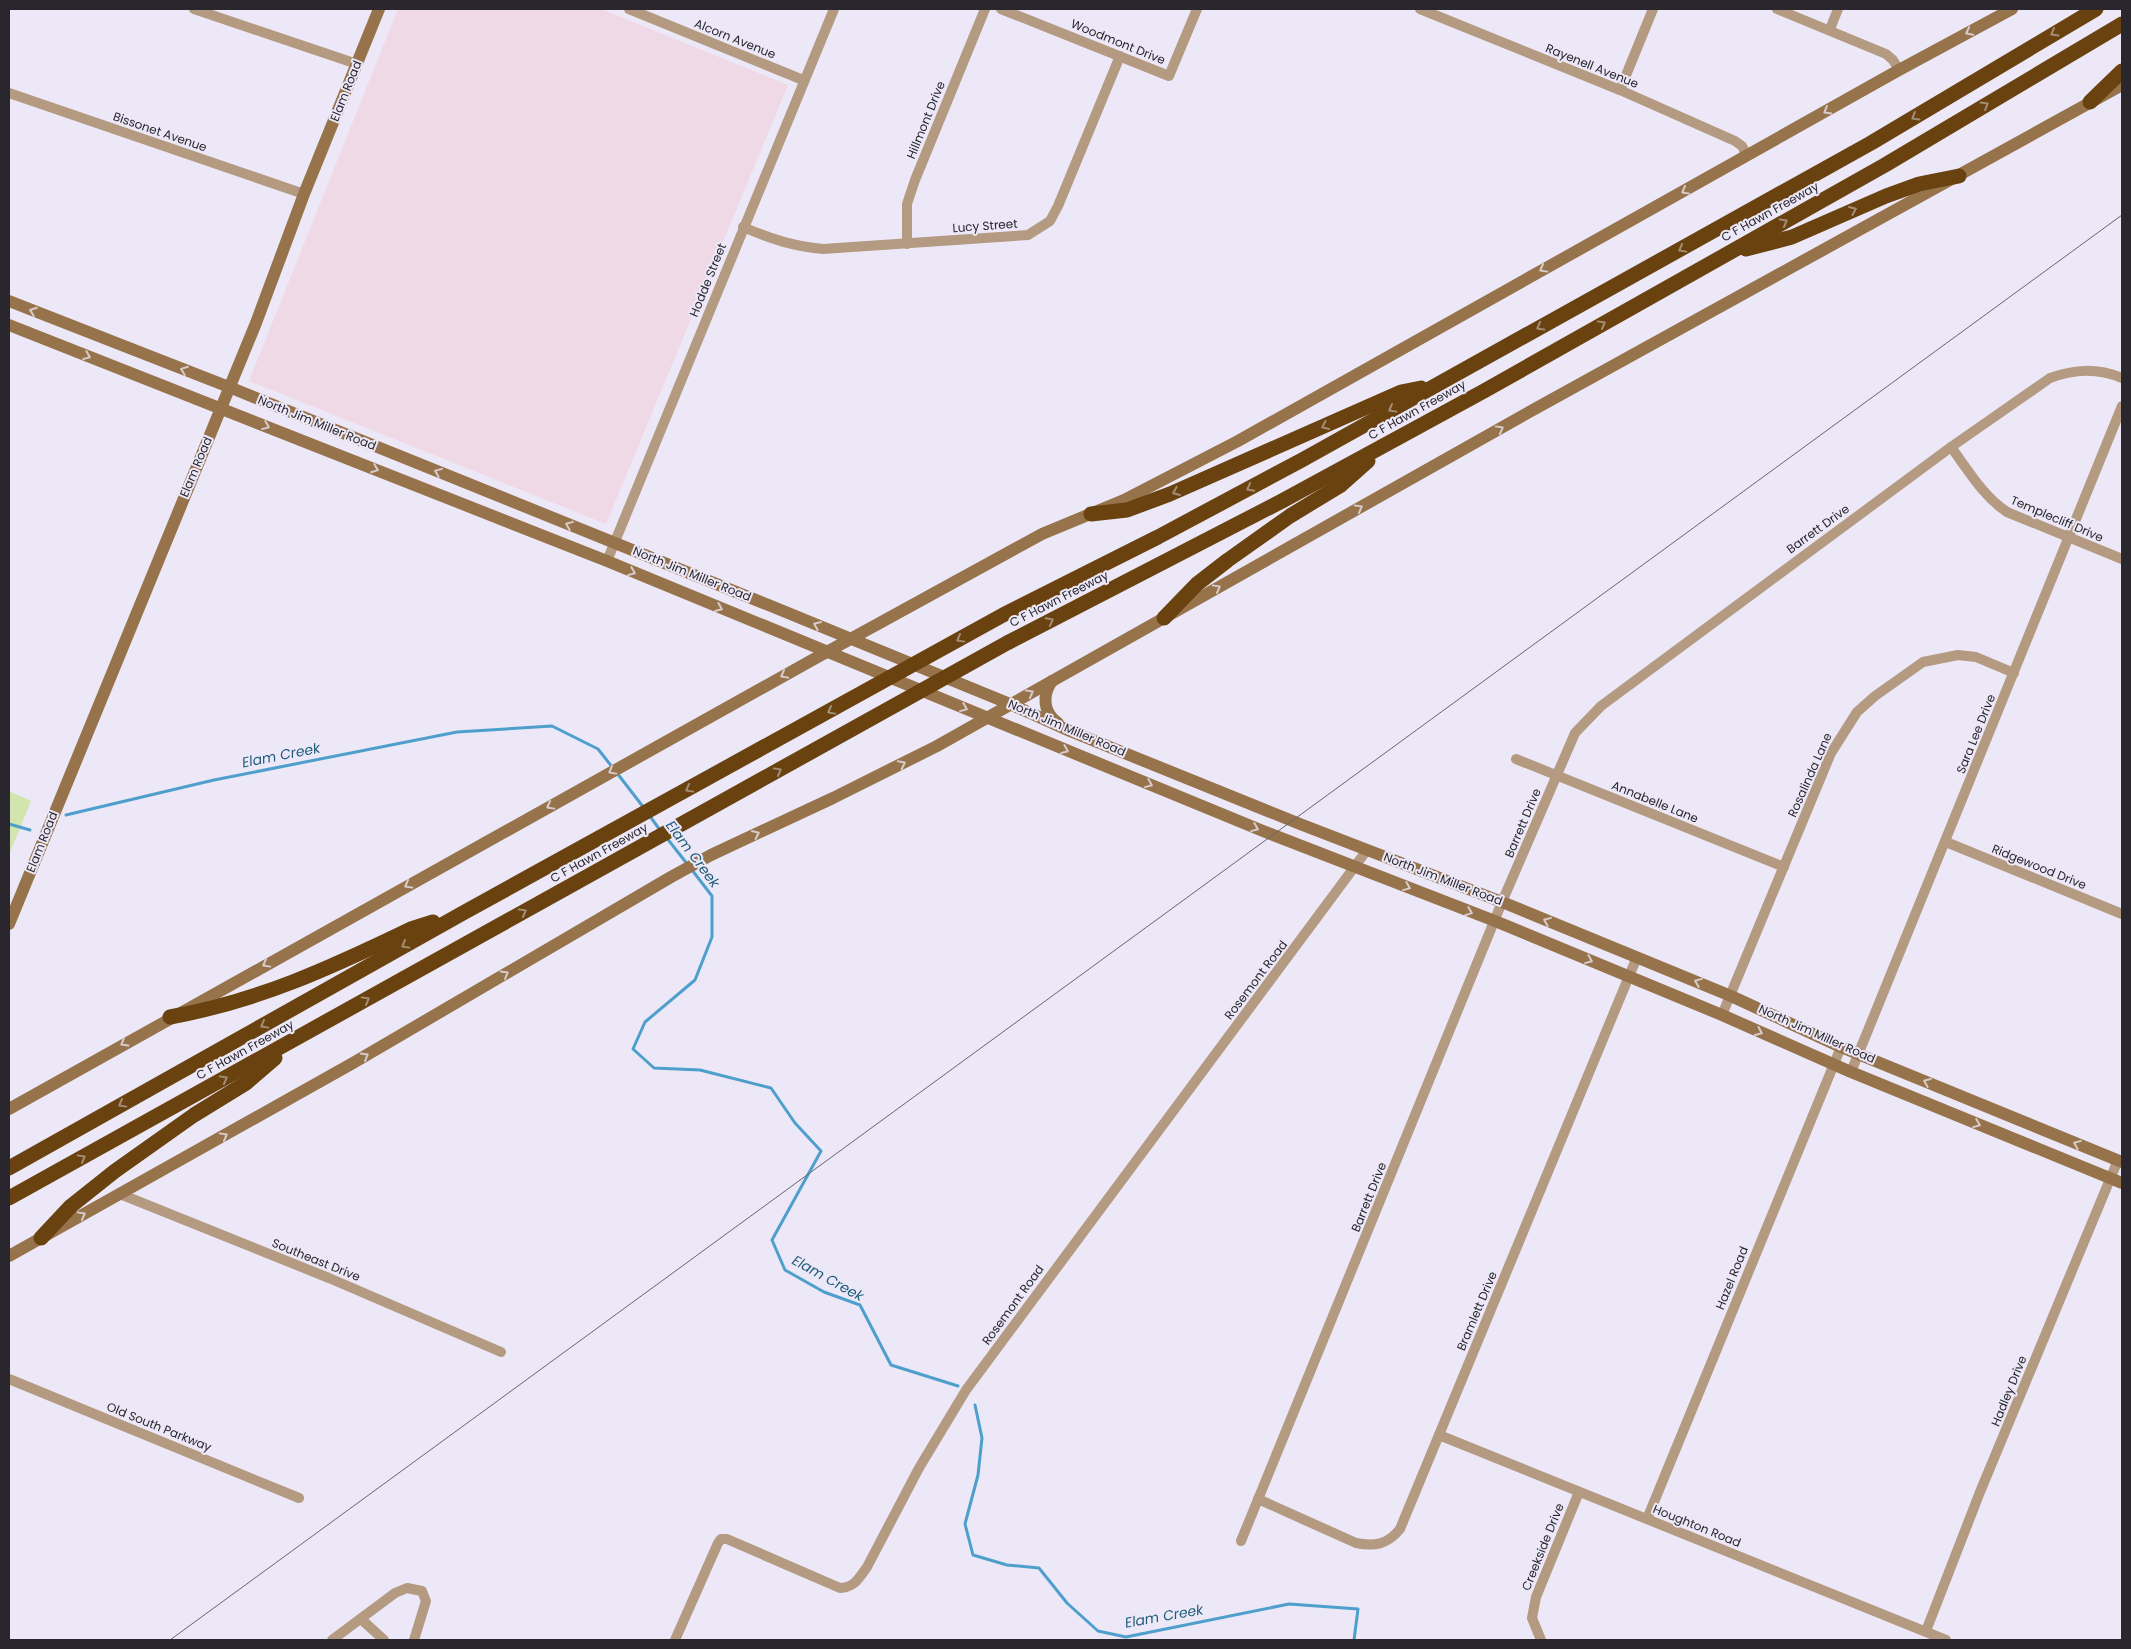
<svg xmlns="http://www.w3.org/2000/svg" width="2131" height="1649" font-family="Poppins,sans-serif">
	<rect width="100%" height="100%" fill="#ece8f7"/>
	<path fill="#f0d9e6" d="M398,9H601L788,85L606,524L249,381Z"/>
	<path fill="#d3e5af" d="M9,791L31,801L9,855Z"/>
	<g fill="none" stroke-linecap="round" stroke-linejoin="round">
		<g stroke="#4e9fcc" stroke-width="3">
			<path d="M617,773L644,808"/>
			<path d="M66,815L214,780L457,732L552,726L598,749L613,768"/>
			<path d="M649,815L660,830"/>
			<path d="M9,824L30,830"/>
			<path d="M666,837L688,865"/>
			<path d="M692,870L712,896V937L695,980L645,1022L633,1049L654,1068L700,1070L771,1088L795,1123L821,1151L772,1240L785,1270L824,1292L860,1305L891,1365L958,1386"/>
			<path d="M975,1405L982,1438L978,1475L965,1524L973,1555L1007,1565L1039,1568L1067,1603L1098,1631L1126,1637L1289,1604L1358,1609L1354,1640"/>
		</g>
		<g stroke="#b39a81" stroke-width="10">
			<path d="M194,9L357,64"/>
			<path d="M629,9L803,80"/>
			<path d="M1001,9L1169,76L1197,9"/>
			<path d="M1420,9L1620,90L1735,141L1742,146L1747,156"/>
			<path d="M1777,9L1886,54L1893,60L1899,70"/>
			<path d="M1830,29L1838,9"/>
			<path d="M1620,90L1653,9"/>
			<path d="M9,93L304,194"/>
			<path d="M743,227C771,239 792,246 823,249L1028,235L1050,221L1058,206L1120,56"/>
			<path d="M907,244V204L915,180L985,9"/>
			<path d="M1951,447C1968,470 1983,496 2007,512L2122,559"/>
			<path d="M607,561L834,9"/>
			<path d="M1516,759L1784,867"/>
			<path d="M1946,842L2122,914"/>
			<path d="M1722,1015L1831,753L1857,712L1875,696L1923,662L1958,655L1976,657L2014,673"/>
			<path d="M1851,1072L2122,406"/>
			<path d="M120,1194L329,1278L501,1352"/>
			<path d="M9,1379L299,1498"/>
			<path d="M1439,1435L1946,1640"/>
			<path d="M1258,1499L1356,1543C1375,1547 1388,1544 1400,1529L1637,957"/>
			<path d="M1647,1519L1841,1047"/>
			<path d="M1241,1541L1502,902L1575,733L1601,706L1951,447L2050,378C2075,369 2097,368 2122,378"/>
			<path d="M361,1619L384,1640"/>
			<path d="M1926,1631L1980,1492L2118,1160"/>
			<path d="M332,1640L395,1593L407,1588L422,1591L426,1601L414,1640"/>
			<path d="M675,1640L718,1543L721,1539H727L840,1588C854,1588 859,1578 867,1567L919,1468L966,1390L1367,850"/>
			<path d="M1541,1640L1532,1618L1536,1597L1579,1492"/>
		</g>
		<g stroke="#97734c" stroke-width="12">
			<path d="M9,301L229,387L771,606L1010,704L1070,731L1300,824L1502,902L1731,996L1841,1047L2122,1162"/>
			<path d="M9,325L607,561L1263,831L1495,921L1722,1015L1851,1072L2122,1183"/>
			<path d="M1052,681C1042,695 1043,713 1058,723"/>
			<path d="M9,924L256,323L304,194L379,9"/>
			<path d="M9,1109L814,659L1042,534L1124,500L1238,441L1899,70L2012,9"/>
			<path d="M9,1256L353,1063L671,877L711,855L833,798L937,746L1531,411L2122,85"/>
		</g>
		<g stroke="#69420f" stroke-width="15">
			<path d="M2090,102L2122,71"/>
			<path d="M1746,249L1792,237L1886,196L1919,184L1959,176"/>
			<path d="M1091,514L1127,510L1170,494L1401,392L1421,388"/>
			<path d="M1164,618L1197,584L1228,560L1290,516L1341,485L1368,461"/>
			<path d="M170,1017C259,1001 330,968 411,929L433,922"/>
			<path d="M9,1168L463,913L1003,615L1158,537L1302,460L1871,143L2096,9"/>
			<path d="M9,1198L1007,643L1282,501L1484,391L1885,165L2122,24"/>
			<path d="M41,1238L71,1206L115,1171L194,1115L246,1083L275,1058"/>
		</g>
		<path stroke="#68656e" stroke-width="1" d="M170,1640L2122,215"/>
	</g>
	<defs><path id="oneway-chevron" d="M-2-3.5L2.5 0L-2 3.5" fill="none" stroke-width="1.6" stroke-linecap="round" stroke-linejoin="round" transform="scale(1.25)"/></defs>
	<g stroke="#d7cbcc">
		<use href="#oneway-chevron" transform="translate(1969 32) rotate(152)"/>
		<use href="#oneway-chevron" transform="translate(1827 111) rotate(150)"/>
		<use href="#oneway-chevron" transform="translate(1685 191) rotate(151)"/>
		<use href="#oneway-chevron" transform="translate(1543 269) rotate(151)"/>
		<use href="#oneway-chevron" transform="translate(33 311) rotate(-159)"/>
		<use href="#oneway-chevron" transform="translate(87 356) rotate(22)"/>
		<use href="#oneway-chevron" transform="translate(184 370) rotate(-159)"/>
		<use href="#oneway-chevron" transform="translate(266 426) rotate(22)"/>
		<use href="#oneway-chevron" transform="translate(1500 429) rotate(-29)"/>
		<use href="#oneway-chevron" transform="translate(375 469) rotate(21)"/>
		<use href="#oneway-chevron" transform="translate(438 472) rotate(-158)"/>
		<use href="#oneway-chevron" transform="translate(1359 508) rotate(-29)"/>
		<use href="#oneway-chevron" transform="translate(569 525) rotate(-158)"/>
		<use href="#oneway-chevron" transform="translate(632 572) rotate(22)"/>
		<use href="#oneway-chevron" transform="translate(1217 588) rotate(-29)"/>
		<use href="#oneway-chevron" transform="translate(719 608) rotate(23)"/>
		<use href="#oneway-chevron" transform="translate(817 625) rotate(-157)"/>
		<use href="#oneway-chevron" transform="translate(784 675) rotate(151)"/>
		<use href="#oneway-chevron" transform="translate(1030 693) rotate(-29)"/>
		<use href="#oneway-chevron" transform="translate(964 708) rotate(22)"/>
		<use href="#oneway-chevron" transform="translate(1065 750) rotate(22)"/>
		<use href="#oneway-chevron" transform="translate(902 764) rotate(-27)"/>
		<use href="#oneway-chevron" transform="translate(612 771) rotate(151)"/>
		<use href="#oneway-chevron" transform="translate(1149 784) rotate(22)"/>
		<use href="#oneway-chevron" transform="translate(550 806) rotate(151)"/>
		<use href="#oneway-chevron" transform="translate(1255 828) rotate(22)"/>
		<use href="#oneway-chevron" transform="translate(756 834) rotate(-25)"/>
		<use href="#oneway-chevron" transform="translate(408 885) rotate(151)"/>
		<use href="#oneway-chevron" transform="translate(1407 887) rotate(22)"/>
		<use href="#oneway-chevron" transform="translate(1469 912) rotate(21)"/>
		<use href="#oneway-chevron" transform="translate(1547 921) rotate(-158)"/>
		<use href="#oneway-chevron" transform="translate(1589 960) rotate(22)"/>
		<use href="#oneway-chevron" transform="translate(266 964) rotate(151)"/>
		<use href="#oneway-chevron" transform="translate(505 974) rotate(-30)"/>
		<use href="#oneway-chevron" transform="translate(1698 982) rotate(-158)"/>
		<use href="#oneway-chevron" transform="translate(1759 1032) rotate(24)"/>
		<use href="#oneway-chevron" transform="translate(124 1043) rotate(150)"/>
		<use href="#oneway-chevron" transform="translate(365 1056) rotate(-30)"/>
		<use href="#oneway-chevron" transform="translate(1927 1082) rotate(-158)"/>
		<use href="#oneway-chevron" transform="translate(1977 1124) rotate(22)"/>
		<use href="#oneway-chevron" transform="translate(224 1136) rotate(-29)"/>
		<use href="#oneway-chevron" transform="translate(2077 1144) rotate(-158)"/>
		<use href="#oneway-chevron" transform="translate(82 1215) rotate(-29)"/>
	</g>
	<g stroke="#a48d77">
		<use href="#oneway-chevron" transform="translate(2054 33) rotate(150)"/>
		<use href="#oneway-chevron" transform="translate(1985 105) rotate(-31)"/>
		<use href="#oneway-chevron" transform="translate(1915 117) rotate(149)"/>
		<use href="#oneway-chevron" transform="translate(1853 210) rotate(-23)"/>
		<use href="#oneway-chevron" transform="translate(1784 222) rotate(-29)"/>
		<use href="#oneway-chevron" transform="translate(1682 249) rotate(151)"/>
		<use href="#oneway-chevron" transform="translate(1602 324) rotate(-29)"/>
		<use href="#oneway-chevron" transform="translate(1540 327) rotate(151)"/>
		<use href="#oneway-chevron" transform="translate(1392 409) rotate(151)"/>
		<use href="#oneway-chevron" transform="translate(1325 426) rotate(156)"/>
		<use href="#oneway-chevron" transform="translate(1250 488) rotate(152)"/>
		<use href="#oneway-chevron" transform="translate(1176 492) rotate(157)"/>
		<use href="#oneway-chevron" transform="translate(1050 621) rotate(-28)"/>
		<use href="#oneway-chevron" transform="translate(960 639) rotate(151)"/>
		<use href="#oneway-chevron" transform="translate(831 711) rotate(151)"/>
		<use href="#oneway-chevron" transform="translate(778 771) rotate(-29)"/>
		<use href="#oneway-chevron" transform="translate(689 789) rotate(151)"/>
		<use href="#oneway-chevron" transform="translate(523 912) rotate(-29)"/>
		<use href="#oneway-chevron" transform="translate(405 945) rotate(151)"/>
		<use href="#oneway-chevron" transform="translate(366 1000) rotate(-29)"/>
		<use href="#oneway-chevron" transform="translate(264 1025) rotate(151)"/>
		<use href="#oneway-chevron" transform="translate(224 1079) rotate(-29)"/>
		<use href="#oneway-chevron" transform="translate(122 1104) rotate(151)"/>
		<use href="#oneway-chevron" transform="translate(82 1158) rotate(-29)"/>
	</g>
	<g text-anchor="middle" stroke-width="4" stroke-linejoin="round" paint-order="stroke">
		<g font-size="12" fill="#29272d" stroke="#ece8f7">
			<text transform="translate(735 39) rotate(22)" y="4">Alcorn Avenue</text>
			<text transform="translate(1118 42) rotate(22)" y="4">Woodmont Drive</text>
			<text transform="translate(1592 66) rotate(22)" y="4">Rayenell Avenue</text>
			<text transform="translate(346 91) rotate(-68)" y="4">Elam Road</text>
			<text transform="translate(926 120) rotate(-68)" y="4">Hillmont Drive</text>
			<text transform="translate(160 132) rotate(19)" y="4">Bissonet Avenue</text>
			<text transform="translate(1770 212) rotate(-29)" y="4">C F Hawn Freeway</text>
			<text transform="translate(985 226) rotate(-4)" y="4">Lucy Street</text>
			<text transform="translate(708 280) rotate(-68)" y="4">Hodde Street</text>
			<text transform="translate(1417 410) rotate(-29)" y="4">C F Hawn Freeway</text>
			<text transform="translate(317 423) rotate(22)" y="4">North Jim Miller Road</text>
			<text transform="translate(196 467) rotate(-67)" y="4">Elam Road</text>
			<text transform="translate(2057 519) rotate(23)" y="4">Templecliff Drive</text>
			<text transform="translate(1818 529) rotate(-36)" y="4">Barrett Drive</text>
			<text transform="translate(692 574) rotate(22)" y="4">North Jim Miller Road</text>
			<text transform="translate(1059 599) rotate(-27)" y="4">C F Hawn Freeway</text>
			<text transform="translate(1067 728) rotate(23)" y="4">North Jim Miller Road</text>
			<text transform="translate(1976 734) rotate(-68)" y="4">Sara Lee Drive</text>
			<text transform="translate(1810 775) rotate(-66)" y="4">Rosalinda Lane</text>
			<text transform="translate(1655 802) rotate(22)" y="4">Annabelle Lane</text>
			<text transform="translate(1523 823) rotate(-67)" y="4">Barrett Drive</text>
			<text transform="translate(42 842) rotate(-68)" y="4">Elam Road</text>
			<text transform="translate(599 853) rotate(-29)" y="4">C F Hawn Freeway</text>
			<text transform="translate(2039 867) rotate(22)" y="4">Ridgewood Drive</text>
			<text transform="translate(1443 879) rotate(21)" y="4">North Jim Miller Road</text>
			<text transform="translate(1256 980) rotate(-53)" y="4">Rosemont Road</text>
			<text transform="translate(1817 1034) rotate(24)" y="4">North Jim Miller Road</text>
			<text transform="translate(245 1050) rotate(-29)" y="4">C F Hawn Freeway</text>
			<text transform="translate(1369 1197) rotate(-68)" y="4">Barrett Drive</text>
			<text transform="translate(316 1260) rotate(22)" y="4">Southeast Drive</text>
			<text transform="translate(1732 1278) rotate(-68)" y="4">Hazel Road</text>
			<text transform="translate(1013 1305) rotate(-54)" y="4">Rosemont Road</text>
			<text transform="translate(1477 1311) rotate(-67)" y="4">Bramlett Drive</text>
			<text transform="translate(2009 1391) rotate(-68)" y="4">Hadley Drive</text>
			<text transform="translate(159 1427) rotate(22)" y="4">Old South Parkway</text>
			<text transform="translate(1697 1526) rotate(22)" y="4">Houghton Road</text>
			<text transform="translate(1543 1547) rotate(-68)" y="4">Creekside Drive</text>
		</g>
		<g font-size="14" font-style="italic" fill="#1f5c7b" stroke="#ece8f7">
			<text transform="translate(281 755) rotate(-11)" y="5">Elam Creek</text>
			<text transform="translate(693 854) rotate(53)" y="5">Elam Creek</text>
			<text transform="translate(828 1278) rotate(29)" y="5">Elam Creek</text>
			<text transform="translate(1164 1616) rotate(-10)" y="5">Elam Creek</text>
		</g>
	</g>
	<rect width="2131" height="1649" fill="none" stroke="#29272d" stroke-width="20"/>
</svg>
